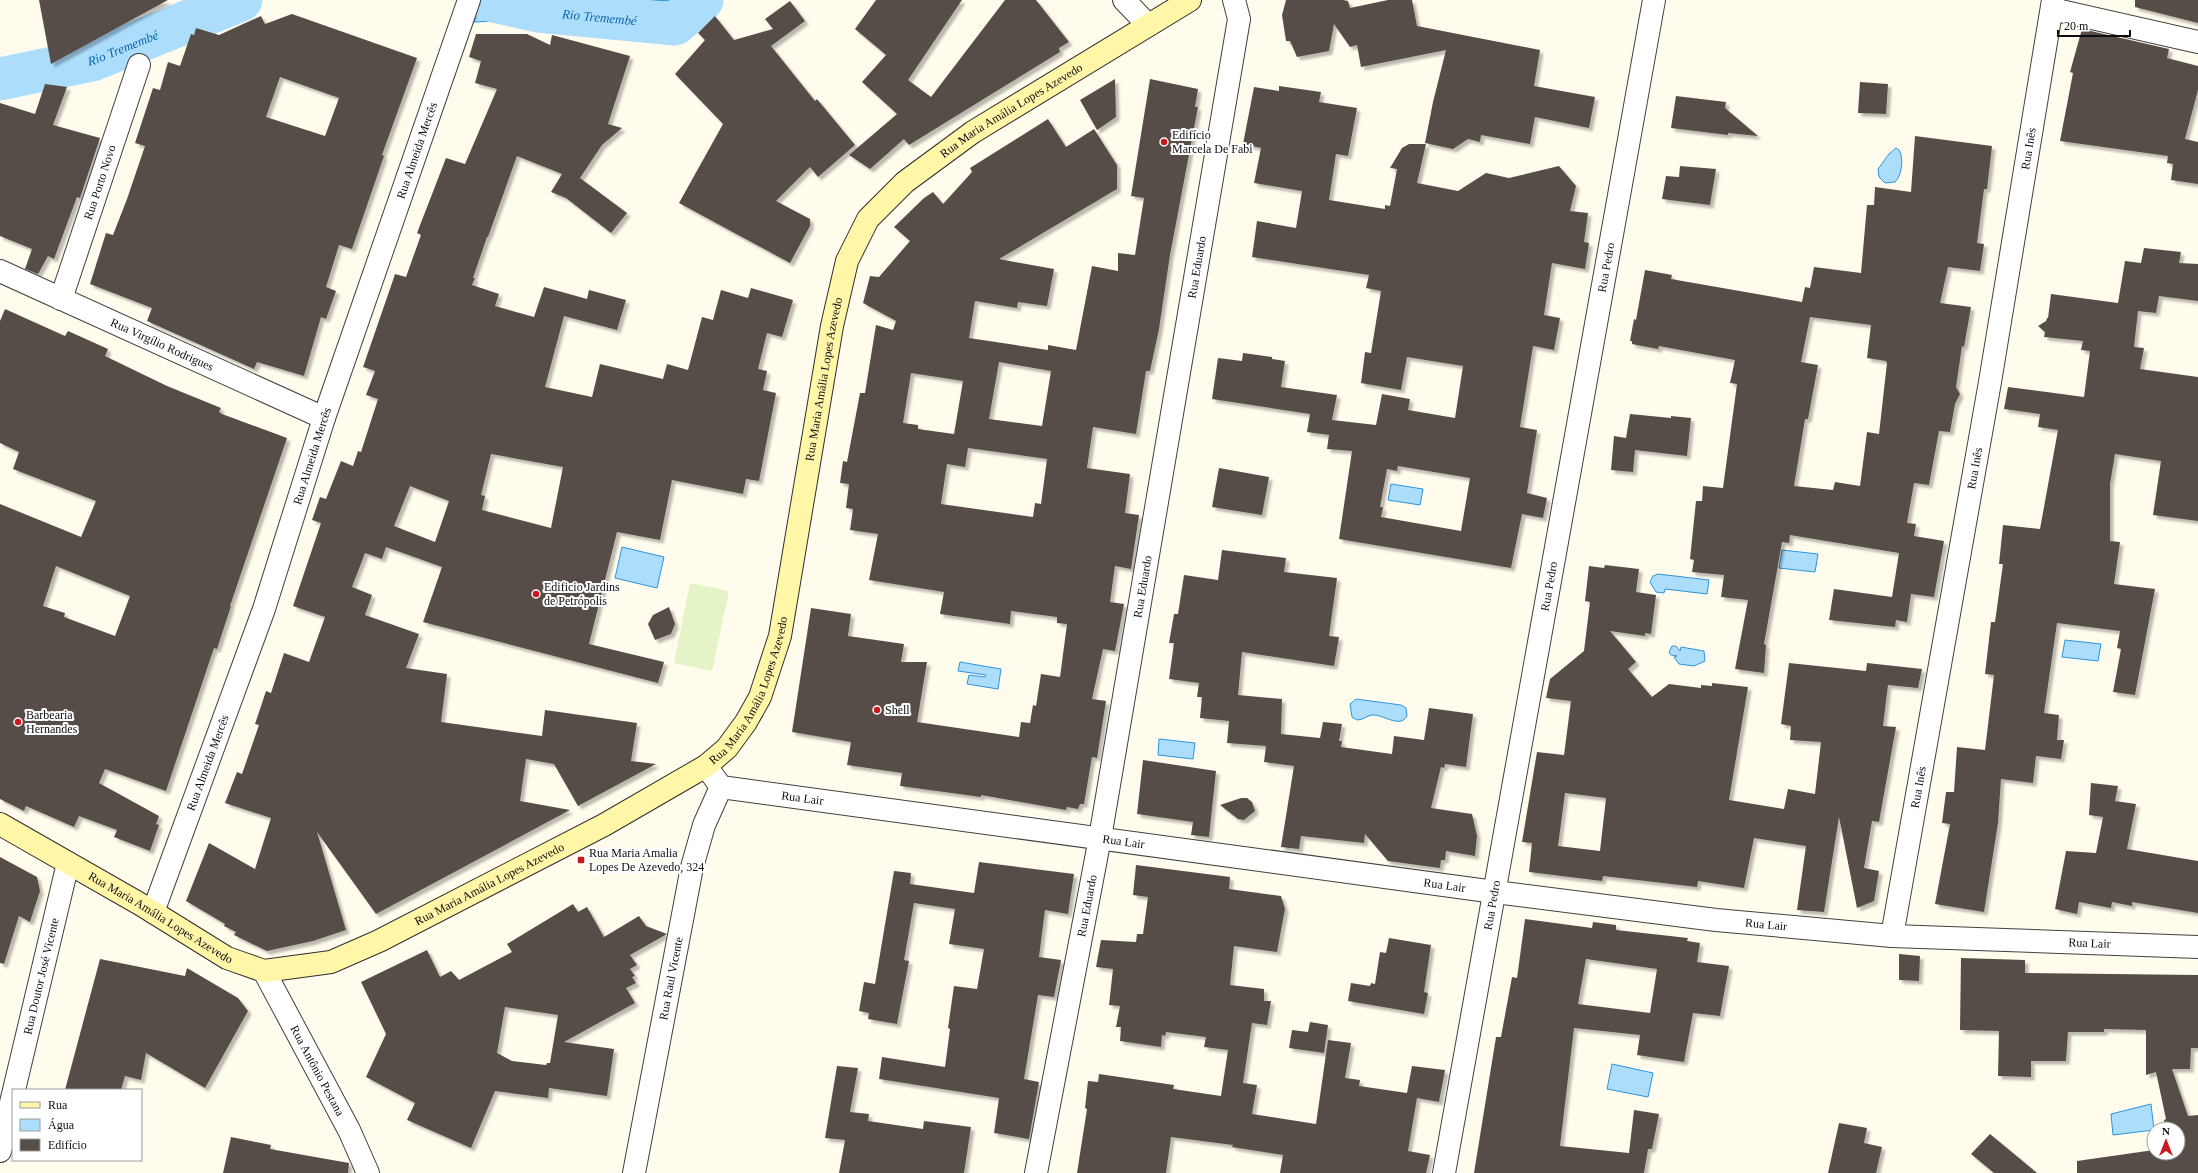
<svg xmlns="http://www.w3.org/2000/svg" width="2198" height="1173" font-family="'Times New Roman',serif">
	<defs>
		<filter id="shadow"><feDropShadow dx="3.5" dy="3.5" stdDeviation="1" flood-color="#0004"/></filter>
	</defs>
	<rect width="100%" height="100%" fill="#fffced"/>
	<path fill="#e4f4c6" d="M690,583L729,591L712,671L674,663Z"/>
	<g fill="#acdefc" stroke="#2c94da">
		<path d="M708,0L693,14L474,22L484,2Z"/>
		<path d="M1896,148L1899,150C1904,157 1902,176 1895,182L1885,183L1879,177L1878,169L1889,154Z"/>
		<path d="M1391,484L1423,489L1420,505L1388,500Z"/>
		<path d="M622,547L664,557L657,588L615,578Z"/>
		<path d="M1782,550L1818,554L1815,572L1779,568Z"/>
		<path d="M1658,574L1709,580L1707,594L1665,589L1664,593L1656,592L1650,582L1653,576Z"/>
		<path d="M2065,640L2101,644L2098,661L2062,657Z"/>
		<path d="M1672,646H1676L1680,651L1681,647L1704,651L1705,661L1694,666L1679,664L1674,657L1677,656L1671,655L1669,652Z"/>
		<path d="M960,662L1001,669L998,689L967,684L969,675L985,677L986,675L958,671Z"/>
		<path d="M1356,699L1401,705L1406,708L1407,716C1400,729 1383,714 1372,715C1366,716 1363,720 1357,720L1352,717L1350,704Z"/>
		<path d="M1159,739L1195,743L1193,759L1158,755Z"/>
		<path d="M1612,1064L1653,1073L1648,1097L1607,1089Z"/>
		<path d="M2151,1104L2154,1130L2113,1135L2111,1114Z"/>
	</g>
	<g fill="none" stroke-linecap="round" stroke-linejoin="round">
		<g stroke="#acdefc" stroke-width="43">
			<path id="s1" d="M490,0L538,11L675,24L702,0"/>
			<path id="s2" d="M0,79L92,60L241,0"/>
		</g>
	</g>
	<g fill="#574e48" fill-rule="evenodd" filter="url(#shadow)">
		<path d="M39,0H168L51,64Z"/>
		<path d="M876,0H962L908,80L931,97L1005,0H1036L1069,42L1059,48L1060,52L909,145L904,139L870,169L849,155L897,114L862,82L886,55L855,29Z"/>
		<path d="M1286,0H1343L1348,1L1350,8L1388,0H1412L1417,26L1540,50L1534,86L1595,97L1589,128L1535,117L1530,144L1481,135L1480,142L1468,139L1453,149L1425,143L1433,102L1446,50L1361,67L1357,45L1350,47L1334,24L1329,51L1297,57L1290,41H1286L1282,15Z"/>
		<path d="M2135,0H2198V23L2135,7Z"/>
		<path d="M790,1L805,21L771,46L815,101L817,99L855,145L818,177L810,167L776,201L810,219V226L790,263L679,203L723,124L675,74L705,40L698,33L715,16L734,40L773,29L765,19Z"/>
		<path d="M292,14L417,58L382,155L384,156L352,249L339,245L326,287L336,291L326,319L321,317L304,376L257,362L254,369L147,321L152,308L90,284L106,233L113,235L127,199L145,146L135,143L153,88L160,90L168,62L180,66L191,34L194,35L196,28L219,35L261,16L265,24ZM280,77L339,98L325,136L266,117Z"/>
		<path d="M2082,29L2169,49L2167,58L2198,66V90L2185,139L2198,142V184L2171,180L2173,164L2167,163L2168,156L2060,141L2073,73L2070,72Z"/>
		<path d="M476,34H527L550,45L552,35L630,56L608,124L622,128L602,145L580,178L627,213L611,233L566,198L551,192L562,174L517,156L488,237H487L473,278H475L472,285L499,294L495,306L534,317L544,287L587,299L589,290L626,300L617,330L564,316L545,387L592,397L600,364L663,379L667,364L688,370L702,317L713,320L721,290L748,298L751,288L793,300L782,337L767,333L758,369L767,371L763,390L776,393L759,481L746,479L743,494L672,480L660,540L617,532L589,644L664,662L658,683L423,622L442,567L386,547L382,559L365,553L352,587L372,595L365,615L419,634L406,668L447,674L441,722L542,736L545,710L637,723L631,761L656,764L578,806L554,764L526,759L520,801L570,810L376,914L317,832L346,930L313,941L267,951L234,935L236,932L224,926L225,924L186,901L209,843L255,869L271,818L225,803L237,772L242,774L259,725L255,724L266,691L271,693L284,653L309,662L325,617L293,606L321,523L312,520L320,497L326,499L341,461L353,466L358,451L361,452L378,399L366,395L375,371L363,367L392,283L395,274L406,277L421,235L417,233L446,158L465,164L497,89L475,83L481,61L469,57ZM491,454L563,467L551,528L482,510L485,496L481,495ZM410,486L449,501L435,542L394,526Z"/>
		<path d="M1115,79L1116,117L1097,130L1080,100Z"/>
		<path d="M1150,79L1198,89L1195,107H1198L1170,255L1159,329L1150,371H1146L1136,434L1093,427L1087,468L1130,474L1125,513L1139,515L1131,569L1115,566L1110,602L1124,604L1115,651L1103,649L1092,699L1106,701L1097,758L1092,757L1084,804H1080L1078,809L1067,807L1066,810L981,795V797L900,786L902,773L847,765L851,742L792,732L811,608L851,614L848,636L904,644L901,662H927L917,722L1019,737L1021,722L1030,723L1033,705L1036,706L1041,674L1060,677L1067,624L1057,623V617L1011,611L1010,624L940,614L944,592L869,580L878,534L850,530L853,509L846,508L849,484L840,483L843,461L847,462L860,393H865L876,325L893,330L896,321L863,303L870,276L879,277L910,241L894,227L924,198L933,192L943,204L972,172L970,168L1048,119L1066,147L1094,129L1117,165V189L999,259L1054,269L1047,306L1018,302L1017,308L975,301L969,338L1048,350V345L1076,350L1092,266L1118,271V253L1135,255L1144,198L1131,196ZM999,362L1051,371L1042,426L989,419ZM911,373L963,381L954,434L918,429V425L903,423ZM968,448L1047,459L1041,504L1035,503L1033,517L941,504L947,464L965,467Z"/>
		<path d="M1860,82L1888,84L1886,114L1858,113Z"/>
		<path d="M45,84L67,87L53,125L100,138L80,198L77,197L54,259L48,256L38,274L25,269L32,249L0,236V103L35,114Z"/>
		<path d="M1279,86L1321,92L1319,102L1357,108L1348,156L1336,154L1329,200L1385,209V205L1390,206L1397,169L1390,168L1402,148L1409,144H1426L1417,183L1458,191L1486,173L1509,178L1559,166L1576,186L1570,211L1588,213L1584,242L1589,243L1585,269L1552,263L1544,315L1560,318L1554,350L1533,346L1520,427L1537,430L1527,493L1547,498L1543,518L1522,514L1511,568L1339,539L1352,451L1327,449L1329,435L1307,432L1310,414L1212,399L1218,358L1242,361L1243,353L1272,357V359L1285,361L1281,387L1337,395L1332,420L1376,425L1382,394L1410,399L1408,410L1455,418L1463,366L1407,357L1401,390L1361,383L1365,352L1371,353L1381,291L1366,288L1369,275L1252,257L1257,221L1296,228L1302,191L1254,183L1261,148L1243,144L1254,87L1279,91ZM1398,466L1470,478L1461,531L1381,517L1383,507H1380L1387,469L1397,471Z"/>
		<path d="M1676,96L1726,102L1725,108L1758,136L1728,133V135L1671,128Z"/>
		<path d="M1915,136L1992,146L1987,189H1984L1977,243L1984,244L1980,271L1948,267L1940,303L1971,307L1964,347L1962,346L1956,387L1960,394L1955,404L1950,432L1939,431L1929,485L1914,483L1907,523L1916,524L1914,536L1944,541L1934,597L1911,594L1907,622L1896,620L1895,627L1829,620L1834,589L1892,597L1899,553L1790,535L1789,543L1782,542L1764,644L1766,645L1764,673L1735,669L1748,600L1721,597L1724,575L1692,572L1694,560L1690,559L1696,501H1702L1703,486L1723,488L1737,384L1730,383L1735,360L1659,346L1658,349L1632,344V341H1630L1634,319L1636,320L1645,270L1672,275L1671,279L1802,302L1805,287L1810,288L1814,267L1861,273L1867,205H1874L1875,187L1911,192ZM1810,317L1871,325L1867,358L1886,361L1887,363L1879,434L1867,432L1860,486L1835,482L1833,490L1794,486L1805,419H1808L1818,365L1801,362Z"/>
		<path d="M1680,166L1716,169L1710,205L1662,199L1666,176L1679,177Z"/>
		<path d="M2144,248L2181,252L2179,263L2198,264V301L2159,296L2156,313L2138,311L2134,347L2144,348L2140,369L2198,377V521L2153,515L2161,461L2115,454L2110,484V541L2120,542L2114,584L2155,589L2135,695L2113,692L2121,649L2117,648L2120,631L2057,623L2044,713L2059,715L2057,740H2064L2061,759L2036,756L2033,783L2001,779L1998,823L1984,912L1935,904L1950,824L1942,823L1946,792H1954L1957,747L1985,750L1994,675L1985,674L1991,622H1995L2003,564H1999L2003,525L2040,529L2058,430L2038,427L2040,414L2004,409L2008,387L2084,397L2090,351L2081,350L2083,341L2044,337L2045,332L2038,326L2046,321L2047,318H2048L2051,294L2118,303L2125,261L2141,263Z"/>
		<path d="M5,309L65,336L68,331L108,349L105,356L167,386L221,408L219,412L222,414L287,438L230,606H231L217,649L214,648L166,791L105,769L99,783L159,816L156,824L159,825L150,851L114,837L117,830L79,816L74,827L26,806L24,811L0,799V504L81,537L96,501L13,469L19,452L0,443V321ZM56,566L130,596L115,636L64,617L65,613L43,606Z"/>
		<path d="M1630,414L1671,418V416L1691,418L1687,456L1635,450L1633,472L1611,470L1614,436L1626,438Z"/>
		<path d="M1219,468L1269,477L1262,515L1212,507Z"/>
		<path d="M1222,550L1286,558L1284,572L1337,578L1329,636L1339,637L1334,666L1242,652L1238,695L1282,699L1281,734L1320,738L1323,722L1342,724L1339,741H1342L1341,747L1392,754L1394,736L1424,740L1429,708L1473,714L1466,767L1445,764L1444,768L1441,767L1431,808L1472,814L1477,836L1475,856L1446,851L1445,860H1441L1440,868L1388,861L1365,834L1364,843L1301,836L1299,849L1281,847L1294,766L1264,762L1266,746L1227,743L1229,721L1200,718L1202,697H1197L1199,683L1169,679L1174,643H1169L1174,614H1178L1184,575L1218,580Z"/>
		<path d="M1605,565L1639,569L1636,592L1656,595L1651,634L1645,633V636L1610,631L1636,662L1628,669L1652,697L1669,684L1701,688V685L1712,686V683L1748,687L1729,800L1784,809L1788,789L1815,794L1821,742L1790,740L1791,726L1781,724L1789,663L1866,671L1867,663L1922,669L1918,688L1888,685L1883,726L1896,727L1879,822L1872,821L1864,868L1879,871L1874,901L1857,908L1839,817L1824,912L1797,910L1806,846L1754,838L1744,888L1698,881L1697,887L1603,876L1602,881L1529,872L1532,843L1522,842L1537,752L1564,755L1571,701L1546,698L1550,679L1584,651L1590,602L1585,601L1589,566L1604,568ZM1565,793L1606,798L1600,851L1558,846Z"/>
		<path d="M669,607L675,624L671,634L655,640L648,624L653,615Z"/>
		<path d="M1143,760L1216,771L1209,837L1191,835L1193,822L1137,814Z"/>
		<path d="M2091,783L2118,786L2115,801L2136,804L2127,849L2198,861V913L2132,902V906L2112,902L2111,908L2079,902L2077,914L2055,909L2066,851L2096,853L2103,817L2089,815Z"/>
		<path d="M1241,798H1247L1252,802L1255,811L1244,820L1238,819L1220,805Z"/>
		<path d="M0,857L37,877L40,891L30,922L19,916L4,964L0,963Z"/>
		<path d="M979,862L1074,874L1068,914L1045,910L1039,957L1061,960L1054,997L1038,995L1024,1079L1039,1082L1029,1139L994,1133L999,1098L879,1079L882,1057L945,1067L950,1029L948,1028L954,986L977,989L984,949L949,944L955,909L914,903L904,960L909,961L897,1024L868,1019L869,1013L859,1011L864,982L875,984L894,871L911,873L910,884L974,893Z"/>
		<path d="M1136,865L1230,877L1229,889L1281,896L1285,909L1277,952L1234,946L1230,985L1264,989V1001H1271L1267,1025L1252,1023L1243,1083L1257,1085L1252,1114L1316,1124L1328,1040L1351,1043L1345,1078L1360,1080L1359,1086L1407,1093L1412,1066L1445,1070L1439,1102L1417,1098L1408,1151L1430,1155L1426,1173H1280L1283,1155L1232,1147L1233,1145L1171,1137L1166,1173H1077L1087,1109L1085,1108L1088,1081L1098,1082L1099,1074L1174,1085L1173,1089L1221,1096L1228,1050L1204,1047L1206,1037L1166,1032L1165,1036L1162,1035L1161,1047L1120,1041L1121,1027H1116L1120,1006L1109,1005L1113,969L1096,967L1101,940L1136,942L1137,934H1143L1148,897L1133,895Z"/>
		<path d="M573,904L578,912L587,907L604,937L639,916L646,926L667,934L630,955L637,965L630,969L635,976L632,977L636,983L626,988L635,1003L564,1042L614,1049L607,1096L549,1088L548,1098L495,1091L471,1148L407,1120L415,1103L366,1077L386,1034L361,982L427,950L440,977L451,971L459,980L512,952L507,944ZM505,1007L558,1015L550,1063H547L546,1065L512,1061L497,1053Z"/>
		<path d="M1525,919L1592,928L1593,922L1616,925V930L1688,938L1687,941L1700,943L1697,962L1729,966L1720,1016L1693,1013L1684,1062L1637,1055L1640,1035L1574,1028L1560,1146L1629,1153L1634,1110L1659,1114L1652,1149H1648L1644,1173H1474L1496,1037H1501L1512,977L1517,978ZM1586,959L1657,969L1650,1013L1578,1004Z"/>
		<path d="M1389,938L1431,945L1424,992L1428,993L1424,1014L1348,1001L1351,983L1370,986L1371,983L1375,984L1380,952L1386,953Z"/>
		<path d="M1899,954L1920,956L1919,981L1899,980Z"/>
		<path d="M1961,958L2025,960V973L2198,975V1048H2191L2190,1069H2172L2188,1116L2198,1115V1173H2077V1161L2154,1150V1153H2178V1129H2165L2164,1120L2166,1119L2156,1072L2146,1075V1030L2104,1029V1032H2068L2066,1061H2031V1077L1998,1076L1999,1031L1960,1030Z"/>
		<path d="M100,959L185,976L187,968L238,998L248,1011L205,1088L146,1053L141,1080L125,1076L121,1090H65Z"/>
		<path d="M1310,1022L1328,1025L1324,1053L1289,1048L1292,1030L1308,1032Z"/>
		<path d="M837,1066L858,1068L850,1112L869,1114L868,1121L923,1129L924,1121L971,1127L964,1173H839L845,1140L825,1138Z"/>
		<path d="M1839,1123L1867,1128L1864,1143L1882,1147L1876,1173H1828Z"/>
		<path d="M1990,1134L2037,1173H1994L1971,1154Z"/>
		<path d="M231,1137L271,1145L270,1149L349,1163L348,1173H223Z"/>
	</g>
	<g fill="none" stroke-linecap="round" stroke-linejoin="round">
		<defs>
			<g id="street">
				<path d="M1124,0L1148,25"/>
				<path d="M2052,9L2198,42"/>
				<path id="s3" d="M0,271L324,418"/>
				<path id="s4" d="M61,299L139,65"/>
				<path id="s5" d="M706,766L721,787L1495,892L1716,920L1892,936L2198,947"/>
				<path id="s6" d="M153,912L264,609L324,418L469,0"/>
				<path id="s7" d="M1892,936L1990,382L2053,0"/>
				<path id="s8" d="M264,971L349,1130L368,1173"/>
				<path id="s9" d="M14,1090L68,863"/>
				<path d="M0,1151L13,1094"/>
				<path id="s10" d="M634,1173L692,867L704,825L721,787"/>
				<path id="s11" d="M1036,1173L1100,838L1239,19L1234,0"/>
				<path id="s12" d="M1444,1173L1654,0"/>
			</g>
			<g id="secondary">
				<path id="s13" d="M0,824L140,904L227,958L264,971L331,962L379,941L604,825L706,766L727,748L746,722L760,697L780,636L832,326L847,261L868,219L905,182L973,132L1190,0"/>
			</g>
		</defs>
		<use href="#street" stroke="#404040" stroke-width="24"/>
		<use href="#secondary" stroke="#2f2f2f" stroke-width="24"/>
		<use href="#street" stroke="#fff" stroke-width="22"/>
		<use href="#secondary" stroke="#fff6a8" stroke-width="22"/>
	</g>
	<g fill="#cb1820" stroke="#fff" stroke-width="1.5">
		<circle cx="1164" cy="142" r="4"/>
		<circle cx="536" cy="594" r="4"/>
		<circle cx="877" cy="710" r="4"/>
		<circle cx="18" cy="722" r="4"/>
		<rect x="577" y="856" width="8" height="8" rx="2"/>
	</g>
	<g text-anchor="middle" stroke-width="4" stroke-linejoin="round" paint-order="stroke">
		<g font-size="12" fill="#0d0d0d" stroke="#fff">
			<text dy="4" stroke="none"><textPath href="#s13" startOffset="1555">Rua Maria Amália Lopes Azevedo</textPath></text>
			<text dy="4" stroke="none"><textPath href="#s7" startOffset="799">Rua Inês</textPath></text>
			<text dy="4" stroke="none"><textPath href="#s6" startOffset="806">Rua Almeida Mercês</textPath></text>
			<text dy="4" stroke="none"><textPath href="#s4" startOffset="123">Rua Porto Novo</textPath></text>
			<text dy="4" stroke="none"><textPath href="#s11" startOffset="920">Rua Eduardo</textPath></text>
			<text dy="4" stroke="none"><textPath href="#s12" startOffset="920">Rua Pedro</textPath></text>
			<text dy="4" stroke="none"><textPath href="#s3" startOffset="178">Rua Virgílio Rodrigues</textPath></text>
			<text dy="4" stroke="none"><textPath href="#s13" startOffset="1207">Rua Maria Amália Lopes Azevedo</textPath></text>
			<text dy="4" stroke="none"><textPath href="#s6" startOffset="483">Rua Almeida Mercês</textPath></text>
			<text dy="4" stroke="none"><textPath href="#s7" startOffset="475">Rua Inês</textPath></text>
			<text dy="4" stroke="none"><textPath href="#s12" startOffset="596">Rua Pedro</textPath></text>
			<text dy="4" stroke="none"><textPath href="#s11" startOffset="596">Rua Eduardo</textPath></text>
			<text dy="4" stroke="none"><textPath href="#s13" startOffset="883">Rua Maria Amália Lopes Azevedo</textPath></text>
			<text dy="4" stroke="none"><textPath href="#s6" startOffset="159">Rua Almeida Mercês</textPath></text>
			<text dy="4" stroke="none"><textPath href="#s7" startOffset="151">Rua Inês</textPath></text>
			<text dy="4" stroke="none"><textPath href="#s5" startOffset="108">Rua Lair</textPath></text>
			<text dy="4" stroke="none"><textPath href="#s5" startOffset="432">Rua Lair</textPath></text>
			<text dy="4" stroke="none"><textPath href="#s13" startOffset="547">Rua Maria Amália Lopes Azevedo</textPath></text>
			<text dy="4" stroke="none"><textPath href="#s5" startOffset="756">Rua Lair</textPath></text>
			<text dy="4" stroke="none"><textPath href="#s11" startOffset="272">Rua Eduardo</textPath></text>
			<text dy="4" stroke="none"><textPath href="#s12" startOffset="272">Rua Pedro</textPath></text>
			<text dy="4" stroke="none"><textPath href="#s13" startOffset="186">Rua Maria Amália Lopes Azevedo</textPath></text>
			<text dy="4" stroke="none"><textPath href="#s5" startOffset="1080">Rua Lair</textPath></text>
			<text dy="4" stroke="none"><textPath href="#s5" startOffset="1404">Rua Lair</textPath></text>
			<text dy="4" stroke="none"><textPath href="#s9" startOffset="117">Rua Doutor José Vicente</textPath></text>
			<text dy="4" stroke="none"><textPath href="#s10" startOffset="198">Rua Raul Vicente</textPath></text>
			<text dy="4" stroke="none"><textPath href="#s8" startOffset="113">Rua Antônio Pestana</textPath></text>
		</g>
		<g font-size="12" fill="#0d0d0d" stroke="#fff" text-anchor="start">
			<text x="1172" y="139">Edifício<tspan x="1172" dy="14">Marcela De Fabi</tspan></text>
			<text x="544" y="591">Edificio Jardins<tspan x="544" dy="14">de Petrópolis</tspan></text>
			<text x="885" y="714">Shell</text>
			<text x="26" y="719">Barbearia<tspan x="26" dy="14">Hernandes</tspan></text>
			<text x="589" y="857">Rua Maria Amalia<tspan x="589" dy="14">Lopes De Azevedo, 324</tspan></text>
		</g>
		<g font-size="13" font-style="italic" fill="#0a65ab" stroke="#fff">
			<text dy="5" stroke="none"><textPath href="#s1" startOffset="111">Rio Tremembé</textPath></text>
			<text dy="5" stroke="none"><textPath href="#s2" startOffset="127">Rio Tremembé</textPath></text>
		</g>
	</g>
	<rect x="12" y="1089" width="130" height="72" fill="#ffffff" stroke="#9e9e9e"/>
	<rect x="20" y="1102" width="20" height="6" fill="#fff6a8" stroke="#9e9e9e"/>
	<text x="48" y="1109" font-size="12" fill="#0d0d0d">Rua</text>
	<rect x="20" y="1119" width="20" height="12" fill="#acdefc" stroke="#9e9e9e"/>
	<text x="48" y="1129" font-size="12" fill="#0d0d0d">Água</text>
	<rect x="20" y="1139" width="20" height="12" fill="#574e48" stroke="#9e9e9e"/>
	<text x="48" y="1149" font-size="12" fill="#0d0d0d">Edifício</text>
	<g transform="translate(2166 1141)"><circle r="19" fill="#ffffff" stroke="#9e9e9e"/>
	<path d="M0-3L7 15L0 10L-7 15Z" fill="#cb1820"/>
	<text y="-6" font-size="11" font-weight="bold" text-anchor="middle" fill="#0d0d0d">N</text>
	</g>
	<path d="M2058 30v6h72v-6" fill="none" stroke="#0d0d0d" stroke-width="2"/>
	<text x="2064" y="30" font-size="12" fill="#0d0d0d" stroke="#ffffff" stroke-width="3" paint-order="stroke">20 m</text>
</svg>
